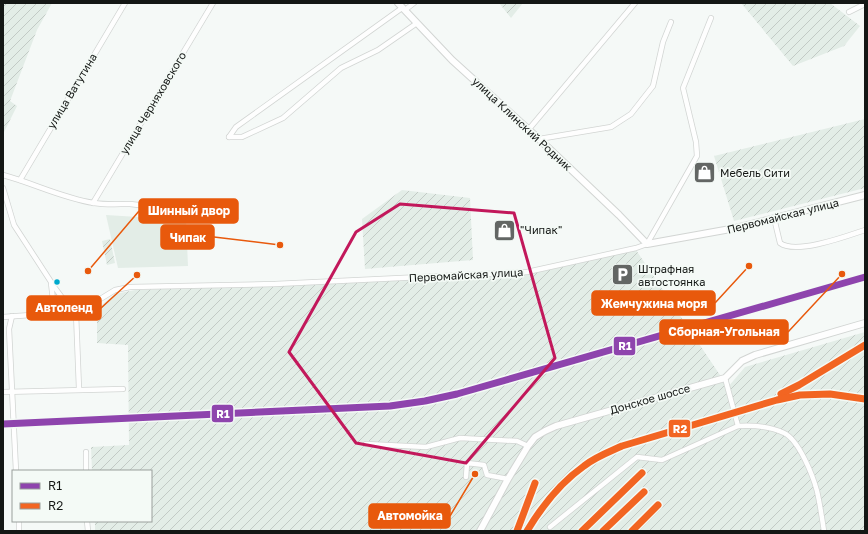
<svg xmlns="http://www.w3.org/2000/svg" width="868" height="534" font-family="'Golos Text',sans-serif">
	<defs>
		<pattern id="industrial-furrows" width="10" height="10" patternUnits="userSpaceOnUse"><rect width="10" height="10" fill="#e3ede7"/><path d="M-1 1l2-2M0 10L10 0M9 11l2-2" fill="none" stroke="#c2cac5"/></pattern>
	</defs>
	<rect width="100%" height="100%" fill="#f5f9f7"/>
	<path fill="#e3ede7" d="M106,215L186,220L188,266L118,268Z"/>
	<g fill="url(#industrial-furrows)">
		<path d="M3,3H52L37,30L10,101L17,106L3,134Z"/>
		<path d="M499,3H523L511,18Z"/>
		<path d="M741,3H830L860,26L844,46L793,66Z"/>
		<path d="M865,119V188L734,221L714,156Z"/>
		<path d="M402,190L470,198L473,260L365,269L362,219Z"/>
		<path d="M110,239L115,263L107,265L102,241Z"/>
		<path d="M636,250L728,387L745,367L865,332V531H95V521H151V471H92L91,447L129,445L128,345L97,343V309L115,294L135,290L525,275Z"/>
	</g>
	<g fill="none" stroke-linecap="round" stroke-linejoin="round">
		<defs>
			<g id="minor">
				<path d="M405,10L414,3"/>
				<path d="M849,12L865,4"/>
				<path d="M529,129L635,3"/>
				<path d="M229,137H242L283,118L341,68L378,50L417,23"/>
				<path d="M229,137L236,127L402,8"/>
				<path d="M539,139L611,127L631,114L653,86L663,42L671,22"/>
				<path d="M3,175C33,183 62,198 94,203C106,205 118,204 130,204C140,205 151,207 161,209"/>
				<path d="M20,180L125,3"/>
				<path d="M3,188L14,225L55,288L69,307C68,318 59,316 52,311L50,304L55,298L60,297L64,299"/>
				<path d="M93,203L213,3"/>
				<path d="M774,218L780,243C796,255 847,236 865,230"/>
				<path d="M51,283L53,300"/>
				<path d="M69,305L75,309L84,307"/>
				<path d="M36,313L44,311L50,304"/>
				<path d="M76,313L79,389"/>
				<path d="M65,315L79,312L115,290L130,287L275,284L527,272L636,248L647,244L697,156L696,142L683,88L711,18"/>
				<path d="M12,316L9,329L16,471"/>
				<path d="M3,317L31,315H57"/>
				<path d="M725,378L738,426C754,425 769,426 784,433C799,440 813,476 817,491C820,504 822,518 824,531"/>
				<path d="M3,392L123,389"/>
				<path d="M366,444L426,447L460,438L517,441L528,446"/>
				<path d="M86,452V471"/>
				<path d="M466,477L467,463L484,465L487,475L508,479"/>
				<path d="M19,521V531"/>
				<path d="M87,521L88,531"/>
				<path d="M550,527L637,457L662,460L738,426"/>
			</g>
			<g id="major">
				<path d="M398,3L452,60L539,139L619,215L647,244L736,228L865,195"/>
				<path d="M480,531L508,479L528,446L535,437L545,431L556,426L725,378L742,361L755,355L865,323"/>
			</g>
		</defs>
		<use href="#minor" stroke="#d2d5d3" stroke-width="6"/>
		<use href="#major" stroke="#d2d5d3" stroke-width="8"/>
		<use href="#minor" stroke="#fefefe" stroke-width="4.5"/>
		<use href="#major" stroke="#fefefe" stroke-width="6"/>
		<g stroke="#cacaca" stroke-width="1" stroke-dasharray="7 7" stroke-linecap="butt">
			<path d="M776,397L799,385L865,345"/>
			<path d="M517,531L535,483"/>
			<path d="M527,531C542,506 560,483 584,466C595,457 609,452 622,446L777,400L800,395L830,394L865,399"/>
			<path d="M582,531L642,473"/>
			<path d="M603,531L644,492"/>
			<path d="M632,531L658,505"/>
		</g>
		<defs>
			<path id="rail-1" d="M3,424L390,406L425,401L457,394L865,277"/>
			<g id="rail-2">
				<path d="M781,394L799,385L865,345"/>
				<path d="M517,531L535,483"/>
				<path d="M527,531C542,506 560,483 584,466C595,457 609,452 622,446L777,400L800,395L830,394L865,399"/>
				<path d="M582,531L642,473"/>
				<path d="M603,531L644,492"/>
				<path d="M632,531L658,505"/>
			</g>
		</defs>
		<use href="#rail-1" stroke="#f4faf6" stroke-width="10"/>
		<use href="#rail-2" stroke="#f4faf6" stroke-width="10"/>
		<use href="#rail-1" stroke="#8e44ad" stroke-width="7"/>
		<use href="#rail-2" stroke="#f26522" stroke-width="7"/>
	</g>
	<path fill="none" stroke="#c2185b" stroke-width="3" stroke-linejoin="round" d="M400,204L514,213L555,358L466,463L356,443L289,352L356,232Z"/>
	<defs>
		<symbol id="shop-square" viewBox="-11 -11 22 22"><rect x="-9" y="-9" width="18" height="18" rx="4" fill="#636664" stroke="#f4faf6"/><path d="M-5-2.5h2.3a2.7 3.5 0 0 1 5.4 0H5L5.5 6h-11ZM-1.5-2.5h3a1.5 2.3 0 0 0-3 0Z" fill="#fff"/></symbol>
		<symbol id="parking-square" viewBox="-11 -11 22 22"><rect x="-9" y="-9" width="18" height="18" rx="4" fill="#636664" stroke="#f4faf6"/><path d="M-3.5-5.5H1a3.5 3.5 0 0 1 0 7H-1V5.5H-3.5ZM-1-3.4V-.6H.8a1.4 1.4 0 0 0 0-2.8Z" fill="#fff"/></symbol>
	</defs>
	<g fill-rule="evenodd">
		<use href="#shop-square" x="692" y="160" width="25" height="25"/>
		<use href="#shop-square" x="492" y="218" width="25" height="25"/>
		<use href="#parking-square" x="610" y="262" width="25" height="25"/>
	</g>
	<circle fill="#00a9ce" stroke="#f4faf6" stroke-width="1.5" cx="57" cy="282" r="3.5"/>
	<g text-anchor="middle" stroke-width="3.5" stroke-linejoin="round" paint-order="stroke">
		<g font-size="11" fill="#141715" stroke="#f4faf6">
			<text transform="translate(72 91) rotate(-59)" y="4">улица Ватутина</text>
			<text transform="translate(153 103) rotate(-59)" y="4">улица Черняховского</text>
			<text transform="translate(522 124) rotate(43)" y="4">улица Клинский Родник</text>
			<text transform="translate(783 216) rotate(-14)" y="4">Первомайская улица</text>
			<text transform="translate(466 275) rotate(-3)" y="4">Первомайская улица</text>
			<text transform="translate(650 399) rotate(-16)" y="4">Донское шоссе</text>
		</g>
		<g font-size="11" fill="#141715" stroke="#f4faf6" text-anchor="start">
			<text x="720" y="177">Мебель Сити</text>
			<text x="520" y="234">"Чипак"</text>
			<text x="638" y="273">Штрафная<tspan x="638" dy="13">автостоянка</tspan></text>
		</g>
	</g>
	<path fill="none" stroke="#e8590c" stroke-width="1.5" d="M88 271L139 211M280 245L214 237M749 266L715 303M137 275L101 308M842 274L788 332M475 474L450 516"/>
	<g fill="#e8590c" stroke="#f4faf6" stroke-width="1.5">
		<circle cx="88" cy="271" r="4"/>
		<circle cx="280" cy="245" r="4"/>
		<circle cx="749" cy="266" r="4"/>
		<circle cx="137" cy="275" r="4"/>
		<circle cx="842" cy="274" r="4"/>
		<circle cx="475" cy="474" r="4"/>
	</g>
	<g fill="#e8590c" stroke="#e8590c" stroke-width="1.5">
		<rect x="139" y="199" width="99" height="24" rx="4"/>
		<rect x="161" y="225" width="53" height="24" rx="4"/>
		<rect x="592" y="291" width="123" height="24" rx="4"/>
		<rect x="27" y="296" width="74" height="24" rx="4"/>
		<rect x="660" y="320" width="128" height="24" rx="4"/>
		<rect x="369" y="504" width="81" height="24" rx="4"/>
	</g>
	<g font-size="12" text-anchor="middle" font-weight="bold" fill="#fff">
		<text x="189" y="215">Шинный двор</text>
		<text x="188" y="242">Чипак</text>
		<text x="654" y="308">Жемчужина моря</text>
		<text x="64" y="312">Автоленд</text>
		<text x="724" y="336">Сборная-Угольная</text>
		<text x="410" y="520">Автомойка</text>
	</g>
	<g stroke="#f4faf6" stroke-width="1.5">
		<rect x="613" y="336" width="23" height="20" rx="4" fill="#8e44ad"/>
		<rect x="211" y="404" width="23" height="19" rx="4" fill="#8e44ad"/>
		<rect x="668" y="419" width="23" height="19" rx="4" fill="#f26522"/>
	</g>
	<g font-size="11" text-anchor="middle" font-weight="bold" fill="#fff">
		<text x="625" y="350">R1</text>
		<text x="223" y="418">R1</text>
		<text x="680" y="433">R2</text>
	</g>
	<rect width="868" height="534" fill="none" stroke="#141715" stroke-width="8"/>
	<rect x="12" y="470" width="140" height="52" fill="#f4faf6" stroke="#9a9f9c"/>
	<rect x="20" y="483" width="20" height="6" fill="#8e44ad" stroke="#9a9f9c"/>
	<text x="48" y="490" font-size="12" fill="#141715">R1</text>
	<rect x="20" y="503" width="20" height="6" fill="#f26522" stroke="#9a9f9c"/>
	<text x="48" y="510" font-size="12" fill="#141715">R2</text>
</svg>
